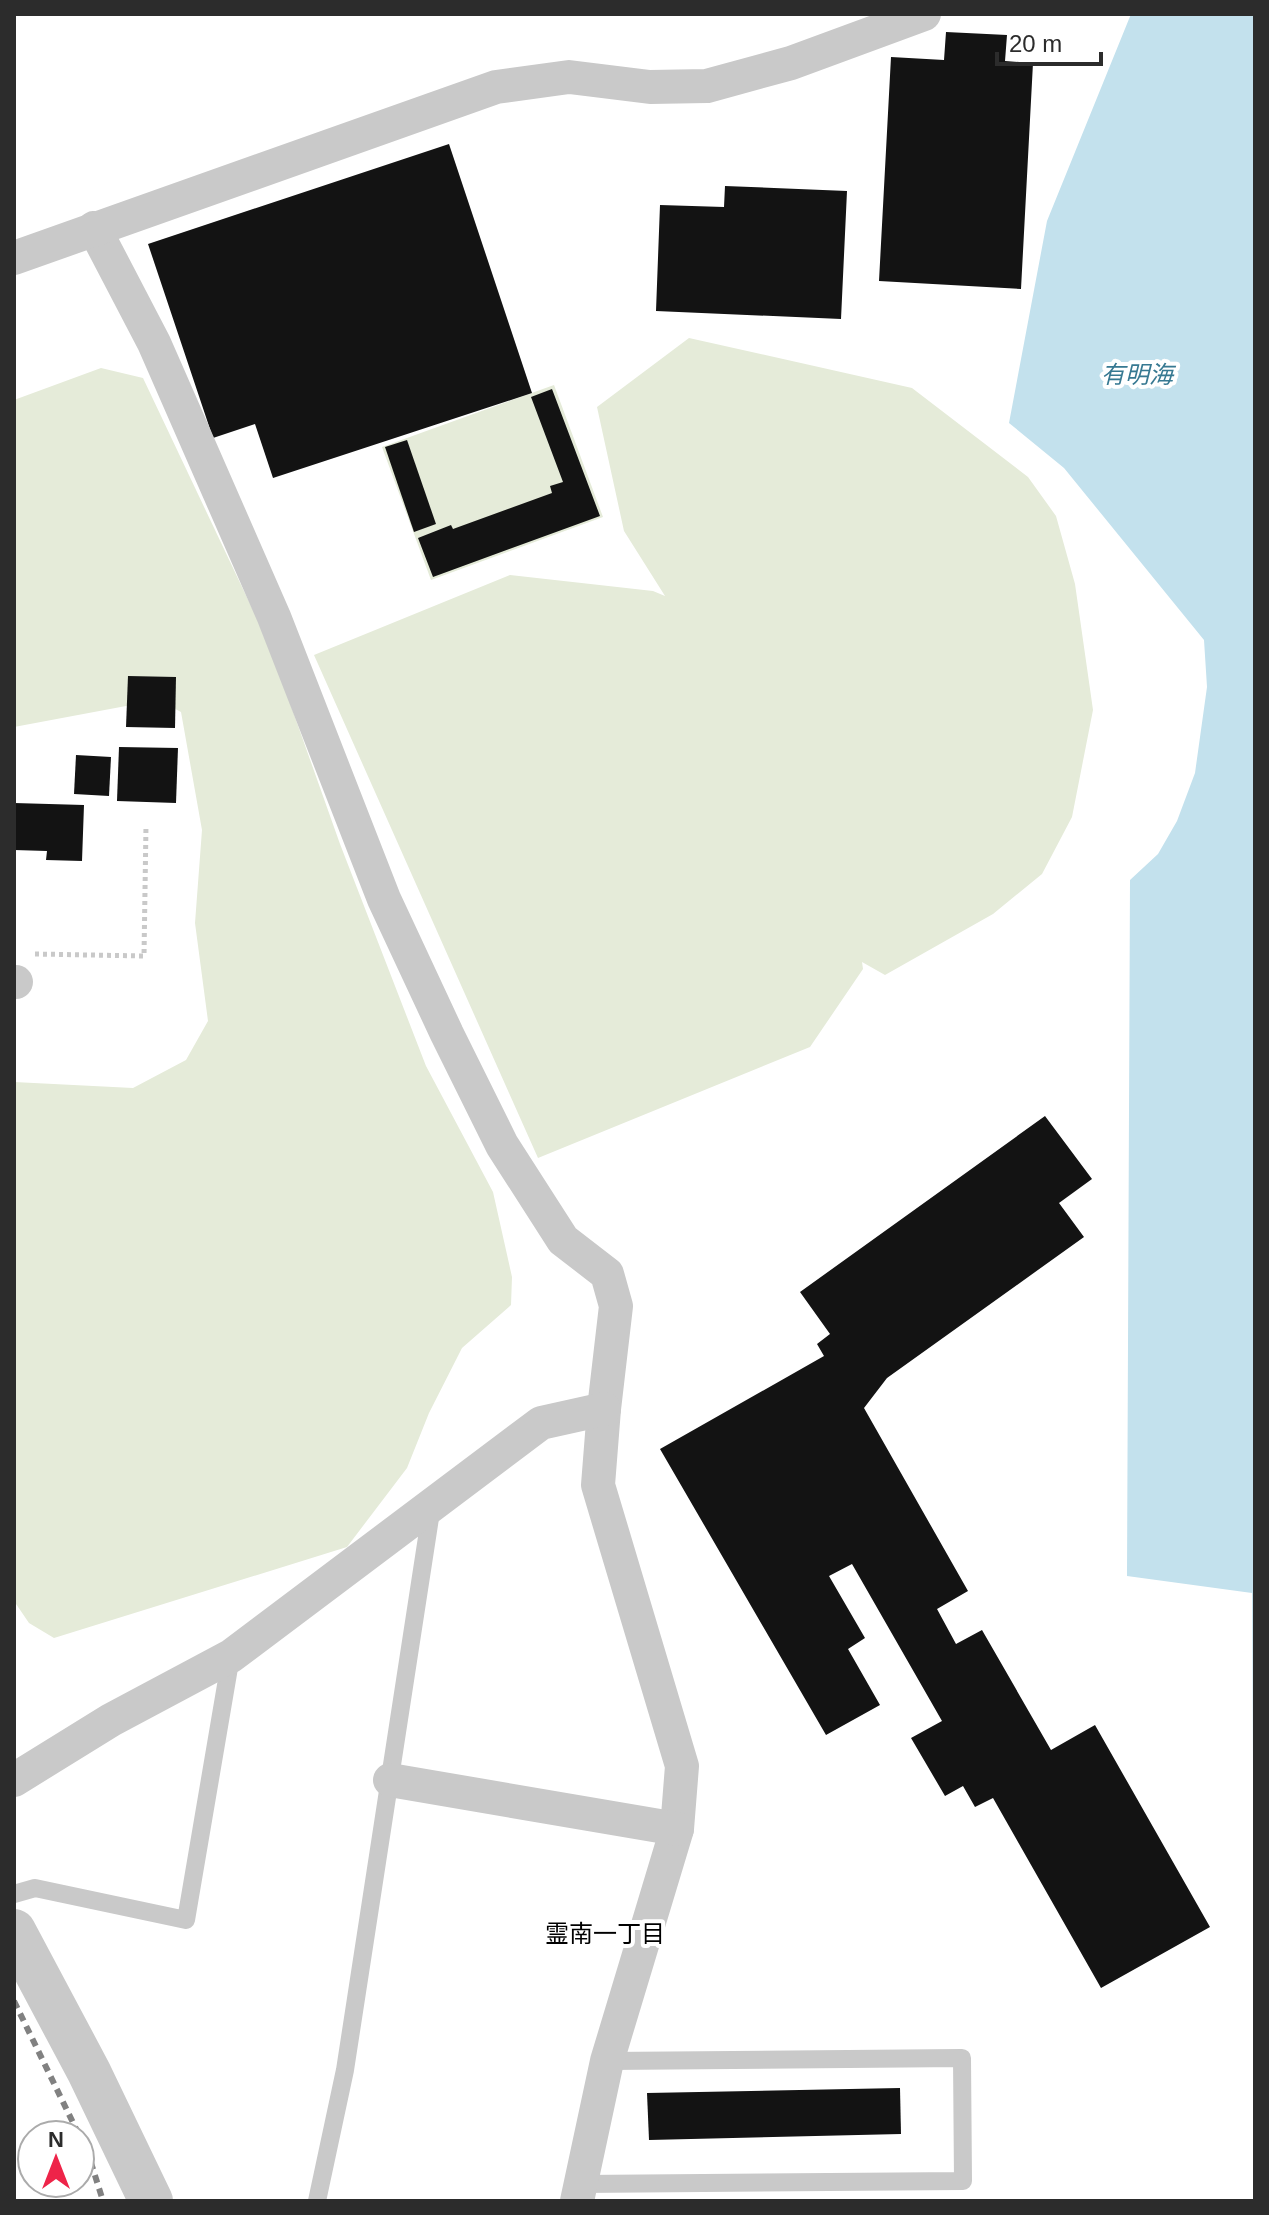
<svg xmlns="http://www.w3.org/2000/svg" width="1269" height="2215" font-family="Helvetica,'Noto Sans JP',sans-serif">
	<rect width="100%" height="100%" fill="#fff"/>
	<g fill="#e5ebd9">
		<path d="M689,338L912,388L1028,477L1056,516L1075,584L1093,710L1072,817L1042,874L993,914L885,975L862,962L863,969L810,1047L538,1158L314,655L510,575L653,591L665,596L624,531L597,407Z"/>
		<path d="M101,368L143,378L269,644L340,844L426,1066L493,1192L512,1277L511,1305L462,1348L429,1413L407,1468L347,1547L54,1638L29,1623L14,1601V1082L133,1088L186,1060L208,1021L195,923L202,830L181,712L158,700L14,727V400Z"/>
		<path d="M554,385L603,517L431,580L382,447Z"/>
	</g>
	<path fill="#c3e1ed" d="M1131,14H1255V2131L1252,1593L1127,1576L1130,880L1158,854L1177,821L1195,773L1207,687L1204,640L1064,468L1009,423L1047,221Z"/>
	<g fill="#131313">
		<path d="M946,32L1007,35L1005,61L1033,63L1021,289L879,281L891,57L944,60Z"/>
		<path d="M449,144L532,393L273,478L255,424L213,438L148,244Z"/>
		<path d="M725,186L847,191L841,319L656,311L660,205L724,207Z"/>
		<path d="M552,389L600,516L433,577L418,538L451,525L453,529L552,493L550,486L563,482L531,397Z"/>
		<path d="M407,440L436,524L414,532L385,447Z"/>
		<path d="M128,676L176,677L175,728L126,727Z"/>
		<path d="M119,747L178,748L176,803L117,801Z"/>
		<path d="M76,755L111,757L109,796L74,794Z"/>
		<path d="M14,803L84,805L82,861L46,860L47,851L14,850Z"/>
		<path d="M1045,1116L1092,1179L1059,1203L1084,1237L887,1378L864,1408L968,1591L937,1609L956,1644L982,1630L1051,1750L1095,1725L1210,1927L1101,1988L993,1798L975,1807L963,1786L945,1796L911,1738L942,1721L852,1564L829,1576L865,1638L848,1649L880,1705L826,1735L660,1449L824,1356L817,1344L830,1334L800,1292Z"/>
		<path d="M900,2088L901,2134L649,2140L647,2093Z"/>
	</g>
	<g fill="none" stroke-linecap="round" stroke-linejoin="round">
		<path stroke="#c9c9c9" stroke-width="5" stroke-dasharray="4 4" stroke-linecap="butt" d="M35,954L144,956L146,825"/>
		<g stroke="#c9c9c9" stroke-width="18">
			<path d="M14,1894L35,1888L186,1920L231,1656"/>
			<path d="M581,2184L963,2181L962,2058L607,2061"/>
			<path d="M317,2201L345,2070L432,1505"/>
		</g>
		<g stroke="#c9c9c9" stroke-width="34">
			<path d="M94,228L154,343L274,617L384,899L447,1034L502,1145L563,1240L607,1274L616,1306L604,1409L598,1485L682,1766L677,1829L607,2061L577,2201"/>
			<path d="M14,258L496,87L569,77L650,87L707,86L791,63L924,14"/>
			<path d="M14,982H16"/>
			<path d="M14,1780L111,1720L231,1656L541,1423L604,1409"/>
			<path d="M390,1780L677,1829"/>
		</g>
		<path stroke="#c9c9c9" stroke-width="44" d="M14,1931L89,2072L151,2201"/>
		<g stroke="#818181" stroke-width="6" stroke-dasharray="8 6" stroke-linecap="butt">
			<path d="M14,2001L79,2135"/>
			<path d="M80,2136L87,2150L103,2201"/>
		</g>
	</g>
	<g text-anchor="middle" stroke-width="8" stroke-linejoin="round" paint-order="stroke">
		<g font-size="24" font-style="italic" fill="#377992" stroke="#fff">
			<text x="1137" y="383">有明海</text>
		</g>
		<g font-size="24" fill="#000" stroke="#fff">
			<text x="605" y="1942">霊南一丁目</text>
		</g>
	</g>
	<rect width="1269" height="2215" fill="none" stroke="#2c2c2c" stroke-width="32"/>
	<g transform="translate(56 2159)"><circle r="38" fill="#ffffff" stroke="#ababab" stroke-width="2"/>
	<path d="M0-6L14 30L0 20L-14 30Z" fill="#ee2449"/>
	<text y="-12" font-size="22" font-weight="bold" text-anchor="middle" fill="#2c2c2c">N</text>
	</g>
	<path d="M997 52v12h104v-12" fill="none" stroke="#2c2c2c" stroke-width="4"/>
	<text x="1009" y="52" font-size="24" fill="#2c2c2c" stroke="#ffffff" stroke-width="6" paint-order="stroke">20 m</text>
</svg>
